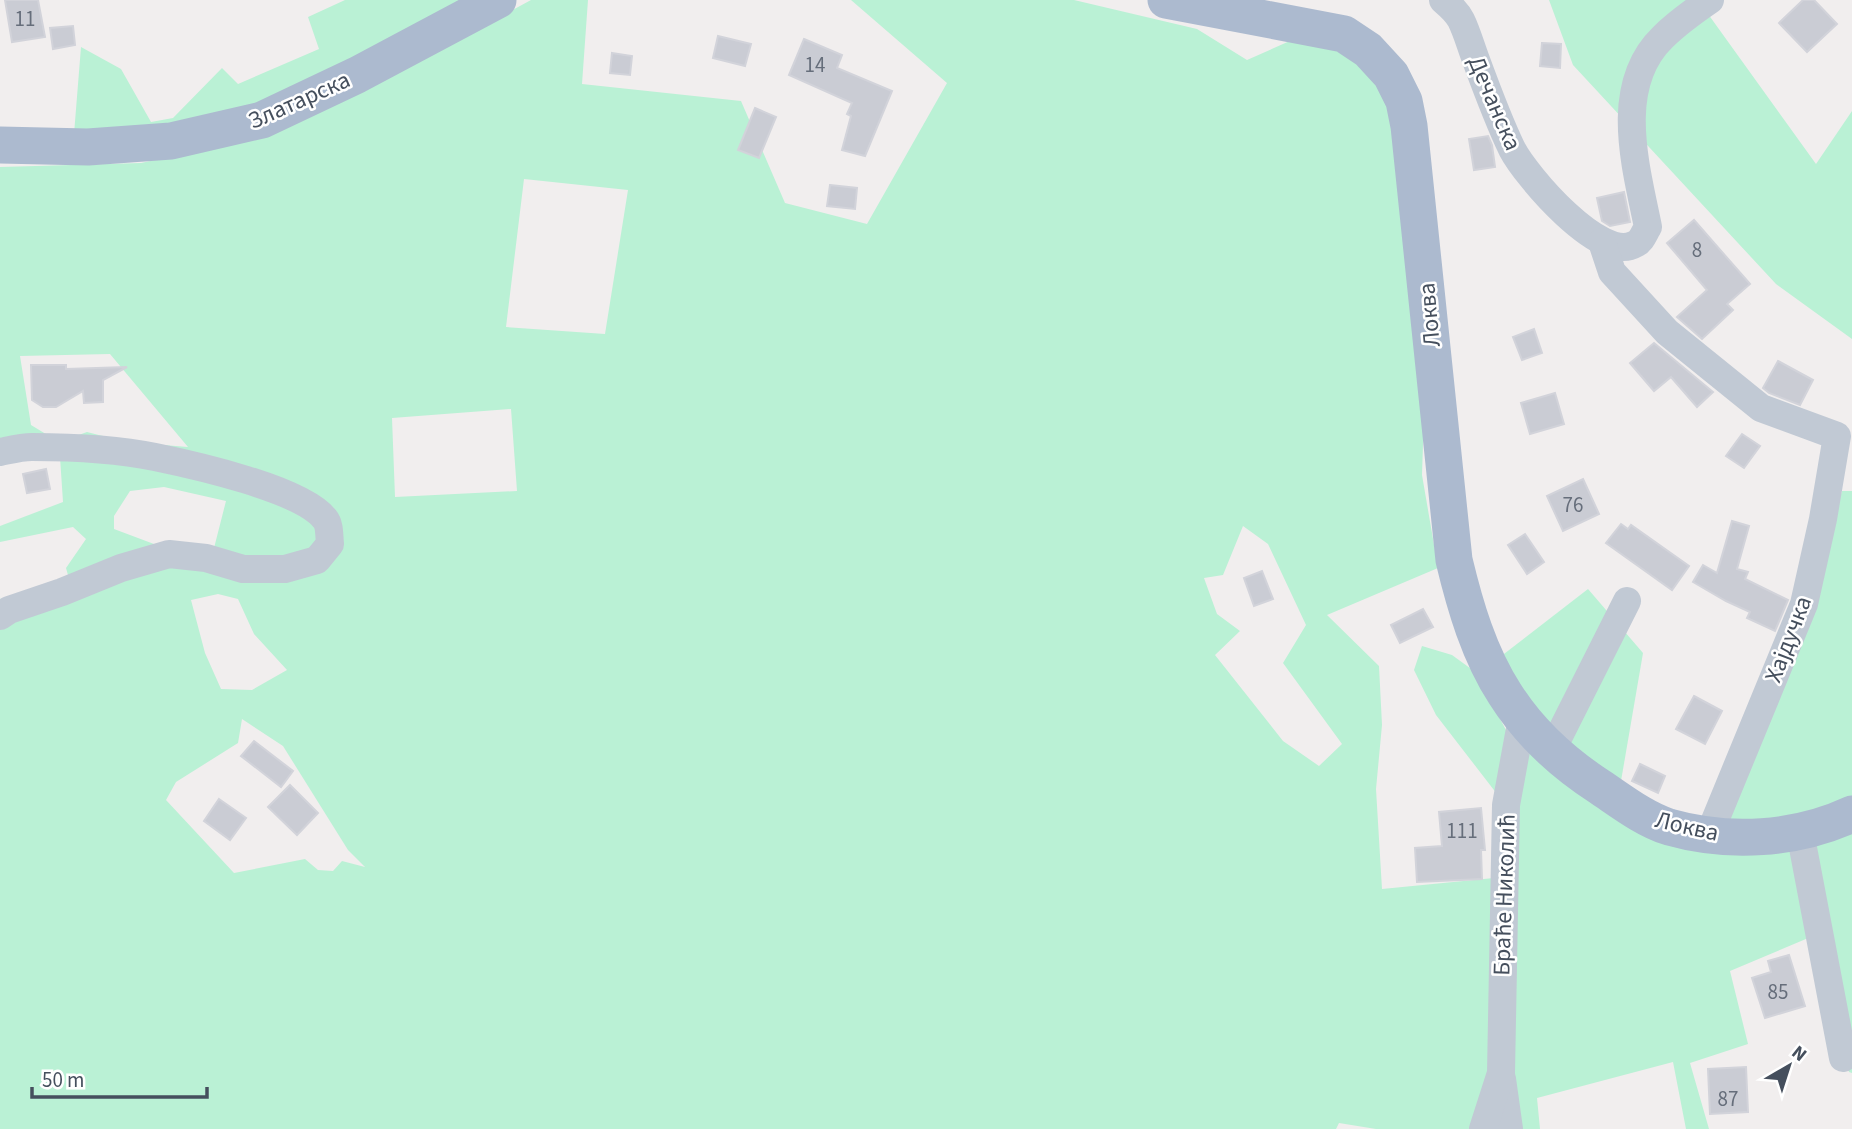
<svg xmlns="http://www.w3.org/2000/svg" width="1852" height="1129" font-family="'Source Sans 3',sans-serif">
	<rect width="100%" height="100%" fill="#f1eeee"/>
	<g fill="#baf1d5" fill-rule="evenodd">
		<path d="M345,0H476L246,114L74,134L81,47L121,69L151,122L173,118L222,68L238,84L319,49L308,17Z"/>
		<path d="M531,0H588L582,84L741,101L785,203L867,224L947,83L851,0H1074L1197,29L1247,60L1292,40L1357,56L1392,99L1425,383L1422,475L1438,568L1327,615L1379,666L1382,725L1376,789L1382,889L1494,878L1497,794L1436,715L1414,670L1422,646L1452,655L1474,671L1506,730L1637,824L1810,845L1852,828V1073L1849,1072L1813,936L1730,971L1748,1044L1690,1063L1709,1129H1686L1673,1062L1537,1098L1540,1129H1376L1339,1123L1336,1129H0V597L1,605L70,582L66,568L86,539L73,527L0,542V526L63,502L59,442L0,454V167L141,163L256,138L442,48ZM524,179L628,190L605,334L506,327ZM110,354L188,447L126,442L87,432L59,442L31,425L20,356ZM511,409L517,491L395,497L392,418ZM164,487L226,501L213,552L154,544L114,529V516L130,491ZM1243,526L1268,544L1306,625L1283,663L1342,744L1319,766L1283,741L1215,655L1240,631L1217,614L1204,578L1223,575ZM218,594L238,599L254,634L287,670L252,690L221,689L205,653L191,600ZM242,719L283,746L348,850L365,867L342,861L333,871L318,870L305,859L234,873L166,800L176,782L238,743Z"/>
		<path d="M1549,0H1698L1816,164L1852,111V339L1776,284L1573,65Z"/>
		<path d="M1842,491H1852V800L1819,815L1725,823L1809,609Z"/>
		<path d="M1588,589L1643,653L1621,781L1549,729L1500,657Z"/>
	</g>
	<g fill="#caccd4" stroke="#d2d3da" stroke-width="2">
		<path d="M5,0H38L45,37L12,42Z"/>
		<path d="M1803,0H1814L1837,24L1807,52L1779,23Z"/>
		<path d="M73,26L75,45L53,49L50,28Z"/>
		<path d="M718,36L751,44L745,66L713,58Z"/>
		<path d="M804,39L842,55L837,68L892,91L865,156L842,150L851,116L847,114L852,103L789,75Z"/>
		<path d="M1542,43L1561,44L1560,68L1540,66Z"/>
		<path d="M612,53L632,56L630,75L610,73Z"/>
		<path d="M755,108L776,117L759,158L738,150Z"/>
		<path d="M1488,136L1492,145L1495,167L1474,170L1469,139Z"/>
		<path d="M830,185L857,188L855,209L827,206Z"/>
		<path d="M1624,192L1630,222L1610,226L1602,221L1597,198Z"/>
		<path d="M1694,220L1750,284L1727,304L1733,310L1702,339L1677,317L1707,290L1667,243Z"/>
		<path d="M1534,329L1542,353L1522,360L1513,337Z"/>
		<path d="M1654,343L1713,392L1697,407L1671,377L1654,391L1630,363Z"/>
		<path d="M1778,361L1813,380L1800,405L1769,393L1763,388Z"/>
		<path d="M31,365H66V369L127,367L103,380V402L84,403L83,391L56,407H43L32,400Z"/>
		<path d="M1555,393L1564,424L1530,434L1521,403Z"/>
		<path d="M1742,434L1760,446L1744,468L1726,456Z"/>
		<path d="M46,469L50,489L27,493L23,474Z"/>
		<path d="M1583,479L1599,514L1563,531L1547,496Z"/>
		<path d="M1732,521L1749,526L1737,569L1748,572L1745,579L1788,600L1775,631L1747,618L1750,612L1726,601L1693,582L1703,565L1717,573Z"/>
		<path d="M1621,524L1628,529L1631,525L1689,566L1672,590L1606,543Z"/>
		<path d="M1525,534L1544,562L1527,574L1508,545Z"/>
		<path d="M1262,571L1273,599L1254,606L1244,578Z"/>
		<path d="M1423,609L1433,627L1400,643L1391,625Z"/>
		<path d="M1694,696L1722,711L1705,744L1676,729Z"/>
		<path d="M254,741L293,771L281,787L241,756Z"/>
		<path d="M1640,764L1665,776L1658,793L1632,781Z"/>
		<path d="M290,785L318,813L297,835L268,807Z"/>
		<path d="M219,799L246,818L230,840L204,821Z"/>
		<path d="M1481,808L1485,850H1481L1482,879L1417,882L1415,848L1442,846L1439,812Z"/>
		<path d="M1789,955L1805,1006L1765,1018L1752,978L1771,972L1768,961Z"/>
		<path d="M1746,1067L1748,1112L1710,1114L1708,1069Z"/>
	</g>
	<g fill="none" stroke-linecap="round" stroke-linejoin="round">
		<g stroke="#c1c9d4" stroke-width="28">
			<path d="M1443,0C1450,6 1457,12 1461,20C1467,32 1471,47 1476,60C1487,90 1498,120 1512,149C1526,176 1601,264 1635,244C1642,241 1644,233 1648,227C1636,167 1612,86 1663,37C1677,23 1694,11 1710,0"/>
			<path d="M1602,242L1612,272L1667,332L1761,408L1837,436L1823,519L1804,604L1709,835"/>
			<path d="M0,452C10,450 21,447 32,447C72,447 116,449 155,457C194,465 302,489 325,519C330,525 329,536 330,544L317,560L285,569H243L206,558L169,554L121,568L62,592L9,610L0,616"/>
			<path d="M1552,750L1627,601"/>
			<path d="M1800,832L1843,1058"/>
			<path d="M1502,1079L1509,1129"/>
			<path d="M1483,1129L1501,1073L1506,805L1522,718"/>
		</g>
		<g stroke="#acbacf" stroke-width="37">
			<path d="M1166,0L1344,34L1368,50L1391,75L1404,101L1409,126L1454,560C1465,606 1479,654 1505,694C1529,732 1563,763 1600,787C1621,801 1644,819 1669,827C1729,844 1796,840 1852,814"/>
			<path d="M0,145L88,147L171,141L262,120L357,75L498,0"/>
		</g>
	</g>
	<g text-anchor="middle" stroke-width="5" stroke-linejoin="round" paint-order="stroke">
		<g font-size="21" fill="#666e7b">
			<text x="25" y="26">11</text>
			<text x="815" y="72">14</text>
			<text x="1697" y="257">8</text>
			<text x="1573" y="512">76</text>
			<text x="1462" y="838">111</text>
			<text x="1778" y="999">85</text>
			<text x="1728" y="1106">87</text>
		</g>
		<g font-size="24" fill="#454f5d" stroke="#fff">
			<text transform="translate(299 100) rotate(-24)" y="8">Златарска</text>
			<text transform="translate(1495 103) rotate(67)" y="8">Дечанска</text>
			<text transform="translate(1429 315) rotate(-95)" y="8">Локва</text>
			<text transform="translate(1788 639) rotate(-69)" y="8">Хајдучка</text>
			<text transform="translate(1687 826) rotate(13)" y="8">Локва</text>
			<text transform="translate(1504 895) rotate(-88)" y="8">Браће Николић</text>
		</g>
	</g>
	<g transform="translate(1789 1066) rotate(39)" stroke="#ffffff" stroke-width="5" paint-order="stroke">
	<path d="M0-5L12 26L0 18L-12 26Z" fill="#454f5d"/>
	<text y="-10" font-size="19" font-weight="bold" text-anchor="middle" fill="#454f5d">N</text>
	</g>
	<path d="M32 1087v10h175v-10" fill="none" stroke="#454f5d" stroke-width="3.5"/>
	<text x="42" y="1087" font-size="21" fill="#454f5d" stroke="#ffffff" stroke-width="5" paint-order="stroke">50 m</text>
</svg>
